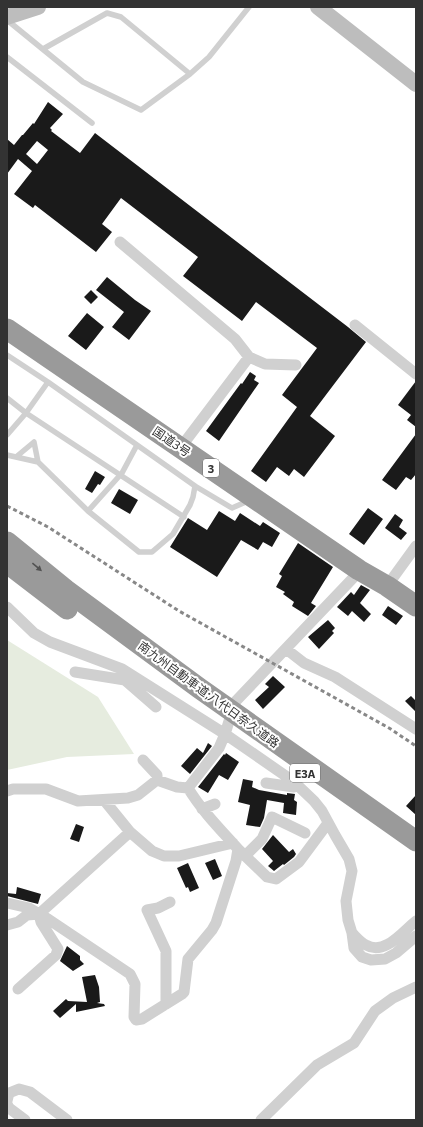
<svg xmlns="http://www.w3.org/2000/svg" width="423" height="1127" viewBox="0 0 423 1127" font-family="Commissioner,'Noto Sans JP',sans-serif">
<rect width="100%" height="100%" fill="#fff"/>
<path fill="#e6ecdf" d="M7,640L98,697L134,754L67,757L7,770Z"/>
<path fill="#1a1a1a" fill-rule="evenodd" d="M48,102L63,114L50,128L52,130L51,131L80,153L95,133L348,327L366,342L310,416L335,436L304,477L294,469L289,476L277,467L266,482L251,471L297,407L282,395L317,348L256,302L242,321L183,276L198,257L121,198L102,224L112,232L96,252L35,205L33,208L14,194L32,171L18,159L7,174V139L14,145L22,135H23L33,123L34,124ZM37,141L48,150L37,164L26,154Z
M107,277L135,300L151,311L129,340L112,327L124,312L96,290Z
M91,290L98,297L91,304L84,297Z
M87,313L104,327L86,350L68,336Z
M250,372L256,376L254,380L259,383L219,441L206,431L241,383L242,384Z
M416,381V427L407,420L411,415L398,405Z
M416,434V474L411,480L406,477L396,490L382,480Z
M95,471L105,477L100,485L98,484L92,493L85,489Z
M119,489L138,500L130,514L111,503Z
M368,508L383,519L364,545L349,534Z
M219,511L235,521L240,513L260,526L263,522L280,533L272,547L263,542L258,550L241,540L217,577L170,547L188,518L207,530Z
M395,514L403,520L399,527L407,533L401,540L385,528Z
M298,543L333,567L311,603L316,606L308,616L292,606L294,602L283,594L285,592L276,587L282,576L279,574Z
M361,585L370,590L360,603L371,614L364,622L352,611L348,616L337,607L351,592L354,595Z
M388,606L403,616L396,625L382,615Z
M328,620L335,628L332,631L334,633L319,649L308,637Z
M273,676L285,687L263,709L255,700L269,687L265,684Z
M411,696L416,701V712L405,701Z
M208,743L212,746L190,774L181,766L197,748L203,753Z
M226,753L239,762L228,780L219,775L208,793L198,787L224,754L225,755Z
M243,779L253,781L252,787L259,790L287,795V793L295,794L294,800L297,802L296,815L283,813L284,803L267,800L264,818L260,827L246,825L250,805L238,802Z
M416,795V815L406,806Z
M76,824L84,827L79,842L70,839Z
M273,835L289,852L293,849L296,854L294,857L284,865L283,864L274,871L268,866L273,861L262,849Z
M215,859L222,876L213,880L205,863Z
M188,863L199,888L190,892L188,887L186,888L177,868Z
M17,887L41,894L38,904L7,896V893L16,894Z
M67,946L80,956V960L84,964L73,971L60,961Z
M95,975L99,987L100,1002L97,1003L104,1004L105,1006L76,1012V1004L60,1018L53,1011L66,999L68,1001L87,1002L82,977Z"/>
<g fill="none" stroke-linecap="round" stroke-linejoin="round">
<path stroke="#d0d0d0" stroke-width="5.5" d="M7,20L83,82L141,110L190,74L209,57L249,7
M43,49L107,13L121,17L190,74
M7,57L92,123
M7,355L48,382L195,486L232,508L248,501
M7,398L26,413L184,517
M7,435L26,413L48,382
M7,455L38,462L88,511L139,552H152L173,534L190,505L193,497L195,486
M16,457L34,442L38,462
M88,511L122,473L137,445"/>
<path stroke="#d0d0d0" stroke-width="11" d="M120,242L235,339L249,357L265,364L296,365
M355,325L416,374
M181,447L249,357
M387,586L416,546
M7,607L34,633L50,642L122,669L225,734L293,781L314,801L322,811L335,835L349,859L352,871L346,901L348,920L352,933L354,948L362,957L371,960L385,959L396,953L416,936
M286,649L304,663L335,677L416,729
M75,672L125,680
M132,676L125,680L156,707
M143,760L157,775V780
M266,783L294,787L297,785
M188,788L219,748L225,734L235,702L354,577L359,570
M7,791L13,789H46L78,801L128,798L138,795L157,780L177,787L188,788
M104,800L130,832L152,851L164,856H179L233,843
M202,809L215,804
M238,849L267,877L276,879L299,862L328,823
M245,856L262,839L272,817L305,833
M7,903L29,908L48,919L130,974L135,984L134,1017L136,1020L142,1019L182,994L184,992L188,959L212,930L216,923L236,861L238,849C220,829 202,811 188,788
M7,925L18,922L27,915L39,914L130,832
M352,933C356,937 361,943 366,945C385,956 403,931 416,921
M18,989L56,955L58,949L41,922L39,914
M166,1004V951L147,910L158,908L170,902
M7,1101L9,1093L19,1089L30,1092L67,1120
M7,1104L9,1108L25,1120
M261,1120L317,1065L354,1043L375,1011L393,998L416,987"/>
<path stroke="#bdbdbd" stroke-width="16" d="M318,7L416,84
M7,17L38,7"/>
<path stroke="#9a9a9a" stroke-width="21" d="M7,329L359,570L387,586L416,606
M7,542L66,590L199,688L416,841
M7,563L67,609"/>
<path stroke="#888" stroke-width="3" stroke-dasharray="4 3" stroke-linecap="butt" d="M7,506L48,527L179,611L389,728L416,746"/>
</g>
<defs><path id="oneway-solid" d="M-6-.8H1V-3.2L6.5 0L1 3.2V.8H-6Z"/></defs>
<use fill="#525252" href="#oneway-solid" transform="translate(37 567) rotate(40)"/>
<g text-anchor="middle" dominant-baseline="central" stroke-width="4" stroke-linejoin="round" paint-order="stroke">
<g fill="#fff" stroke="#707070" stroke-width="1">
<rect x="203" y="459" width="16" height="18" rx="3"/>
<rect x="290" y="764" width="30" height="18" rx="3"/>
</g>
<g font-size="11" font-weight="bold" fill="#333">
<text x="211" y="468">3</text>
<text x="305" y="773">E3A</text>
</g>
<g font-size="12" fill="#333" stroke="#fff">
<text transform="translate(172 441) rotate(34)">国道3号</text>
<text transform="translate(209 694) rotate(36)">南九州自動車道;八代日奈久道路</text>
</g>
</g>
<rect width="423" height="1127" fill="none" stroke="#333333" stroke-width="16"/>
</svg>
